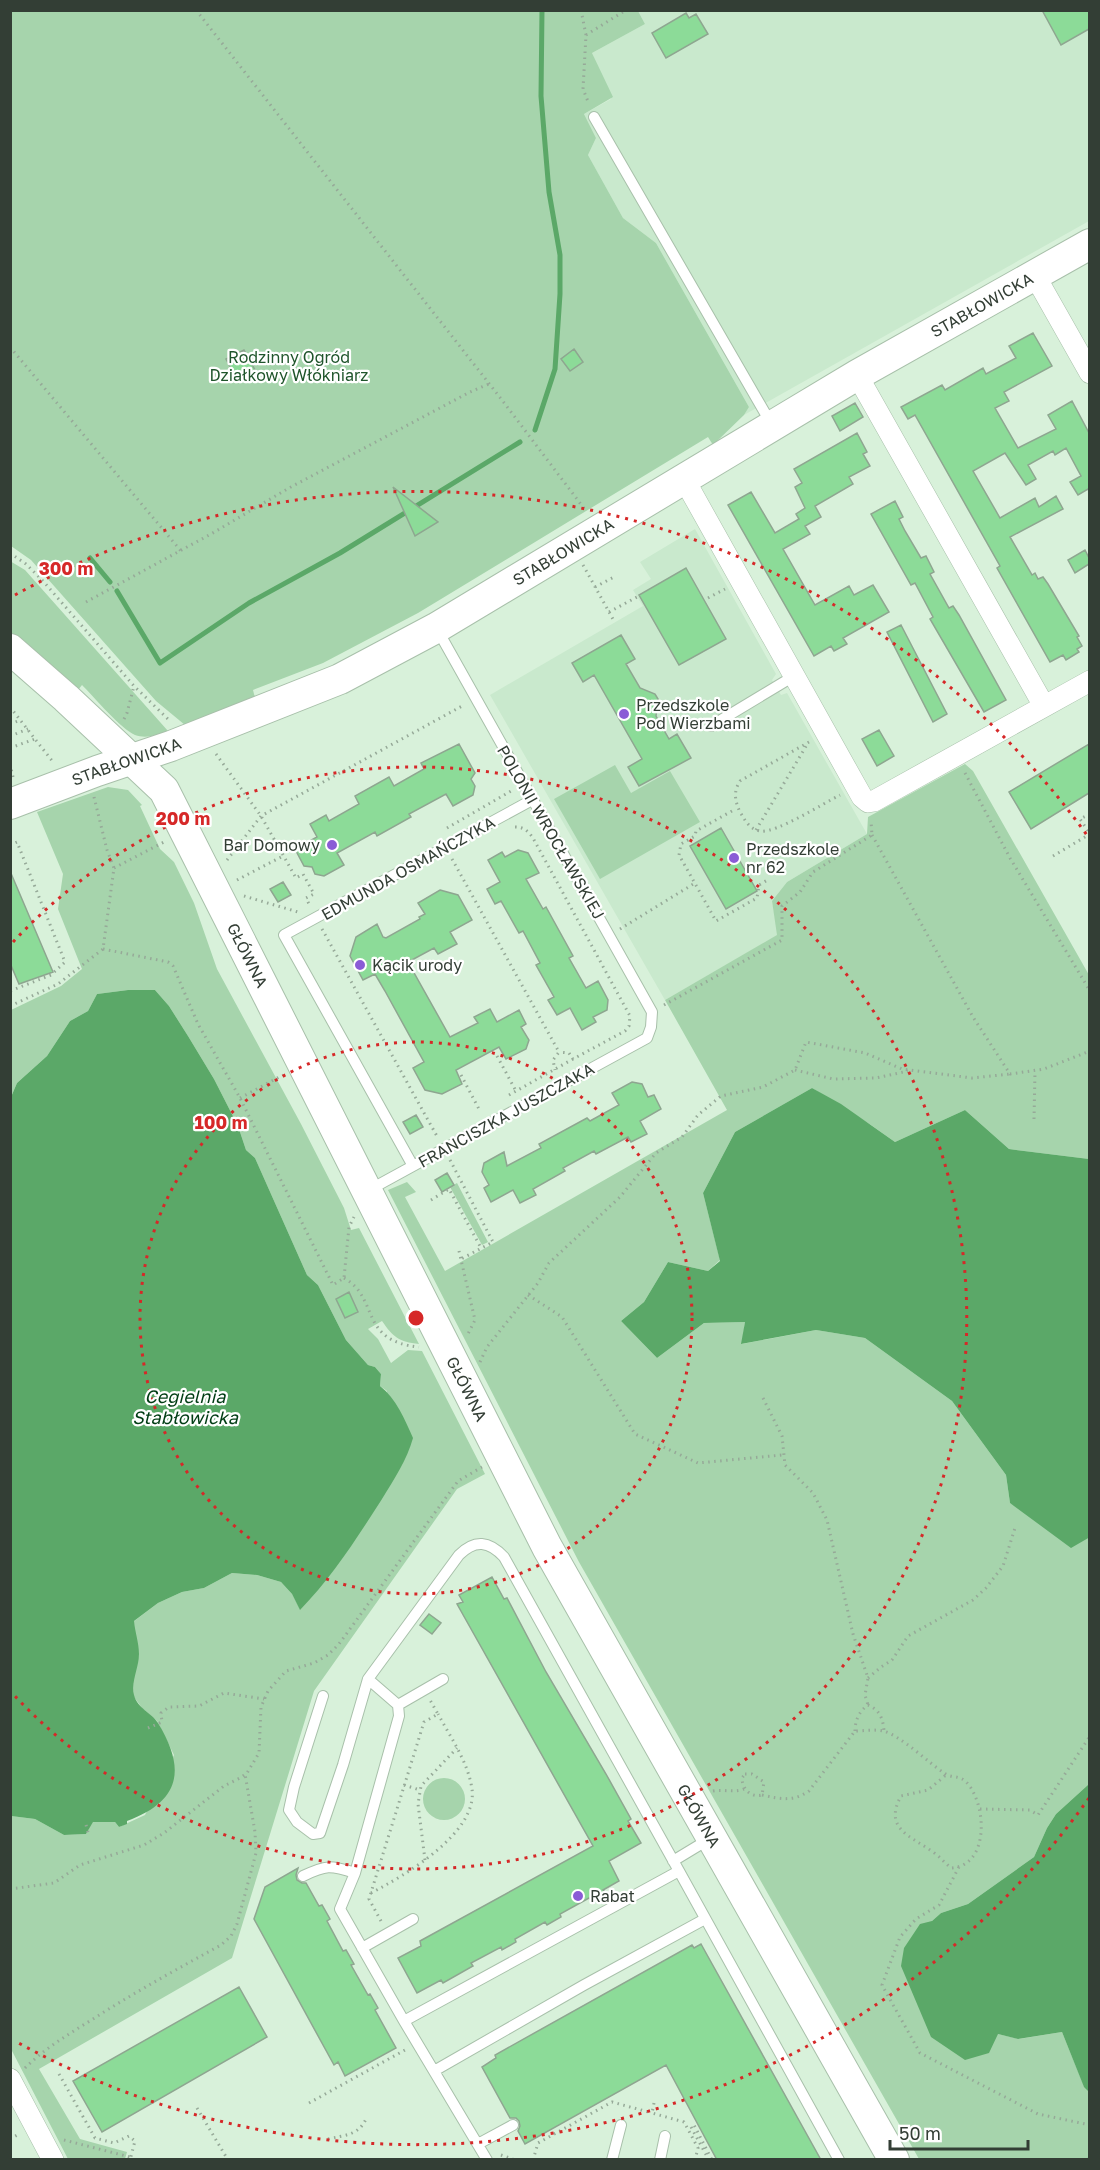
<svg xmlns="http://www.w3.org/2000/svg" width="1100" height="2170" viewBox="0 0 1100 2170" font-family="'Golos Text',sans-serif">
<rect width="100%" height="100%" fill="#d8f1da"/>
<path fill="#c9e9cd" d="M638,11H1089V221L744,415L749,407L656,243L623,218L588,155L596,138L584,114L611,99L592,53L645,24Z
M695,529L776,674L772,680L781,695L787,693L867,834L787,882L772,901L778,935L665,1000L490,695L643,606L633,590L651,579L640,562Z"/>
<path fill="#a6d4ac" d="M10,11H638L645,24L592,53L613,97L584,114L596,138L588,155L623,218L656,243L749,407L744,415L713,445L708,437L418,613L323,663L253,690L255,698L185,725L156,701L31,560L11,546Z
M10,561L25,570L168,731C158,735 146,739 135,735C121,729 94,697 82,685L78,690L11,640Z
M965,764L973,771L1089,975V1159L1009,1149L965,1110L895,1142L871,1125L812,1088L735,1132L703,1193L720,1260L708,1271L668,1262L644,1302L621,1321L657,1358L704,1323L745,1322L742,1344L816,1330L865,1338L952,1401L1006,1475L1010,1503L1089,1537V1784L1056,1814L1047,1828L1034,1857L968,1904L941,1913L932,1921L998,2034L1019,2039L1062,2032L1084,2086L1089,2092V2159H919L579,1562L388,1190L407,1182L416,1192L405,1197L445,1271L727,1110L665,1000L777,935L772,901L787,882L867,834L868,817Z
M615,765L631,793L670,771L700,822L600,879L554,799Z
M108,787L128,790L142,805L140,806L160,849L174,862L194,903L217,969L301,1124L344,1208L351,1230L359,1228L419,1344C399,1342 393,1337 382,1321L368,1329L378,1339L391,1363L408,1350L422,1351L485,1474L457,1489L314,1691L232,1958L39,2069L80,2139L127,2152L125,2159H68L11,2049V1816L35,1819L64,1835L86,1834L93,1821L115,1822L119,1827L145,1815L174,1755L157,1721L142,1708L134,1697L133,1679L139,1655L133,1622L158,1603L182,1592L204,1588L232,1573L257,1575L281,1582L292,1594L300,1609L387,1391L380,1386L381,1374L375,1367L368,1365L346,1340L318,1285L307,1275L255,1158L246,1150L238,1126L214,1079L188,1036L169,1006L155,990H128L97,994L88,1011L70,1021L47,1056L17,1083L11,1097V1010L61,986L82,969L58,909L63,874L37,812Z
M457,1183L488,1242L482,1245L450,1187Z
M423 1799a21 21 0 1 1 42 0a21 21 0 1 1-42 0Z"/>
<path fill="#5ba868" d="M128,990H155L169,1006L188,1036L214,1079L238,1126L246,1150L255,1158L307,1275L318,1285L346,1340L368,1365L375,1367L381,1374L380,1386C396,1398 405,1420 413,1438C407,1460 394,1479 382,1499C357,1538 332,1577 300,1610L292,1594L281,1582L257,1575L232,1573L204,1588L182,1592L158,1603L134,1621C135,1632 139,1643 139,1654C139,1668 131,1680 134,1695C137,1708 152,1713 158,1723C186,1769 181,1801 127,1821V1824L119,1827L115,1822H93L86,1834L64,1835L35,1819L11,1816V1097L17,1083L47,1056L70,1021L88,1011L97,994Z
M812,1088L841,1104L895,1142L965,1110L1009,1149L1089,1159L1090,1537L1071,1548L1010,1503L1006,1475L952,1401L865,1338L816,1330L741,1344L745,1322L704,1323L657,1358L621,1321L644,1302L668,1262L708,1271L720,1261L703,1193L735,1132Z
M1089,1784V2092L1084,2087L1062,2032L1018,2039L998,2034L989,2053L965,2060L931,2037L901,1966L904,1948L920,1924L932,1921L941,1913L968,1904L1034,1857L1047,1828L1056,1814Z"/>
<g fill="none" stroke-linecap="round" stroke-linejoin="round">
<path stroke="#5ba868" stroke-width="5" d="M535,430L555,369L560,294V255L549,192L541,96L542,10
M90,558L110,582
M117,591L160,663L249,603L340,553L520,442
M1089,2160L1090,2159"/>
</g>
<path fill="#8cdb98" stroke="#8ea690" stroke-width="1.5" d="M1042,10H1089V29L1061,45Z
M686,13L689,18L696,14L708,34L666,58L652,33Z
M1033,333L1052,366L1004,392L1009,401L995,408L1018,448L1056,429L1048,415L1072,401L1089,433V491L1088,489L1078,495L1070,482L1081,476L1066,448L1055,455L1053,451L1028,465L1036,479L1026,485L1005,453L973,471L1000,518L1035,498L1039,507L1056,496L1063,509L1010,537L1032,575L1035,573L1038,579L1043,577L1048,584L1079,636L1077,637L1082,646L1077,649L1079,652L1066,660L1063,655L1050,662L997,568L1000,566L915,415L908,419L901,407L942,385L945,390L983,368L986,374L1016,358L1009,346Z
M574,349L583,362L570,371L561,359Z
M244,350L255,370L237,379L226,359Z
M855,403L863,417L840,431L832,416Z
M857,433L867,452L863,454L870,466L849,477L853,484L815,506L821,517L805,526L810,534L783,549L815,605L849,586L854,595L873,585L889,612L843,638L847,644L834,651L831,646L814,656L728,505L751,492L775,533L799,519L796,514L805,508L795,487L802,483L794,469Z
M393,487L438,522L415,536Z
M895,501L903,517L899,519L905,531L921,558L926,556L934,572L930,574L949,608L953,606L959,615L1006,700L984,712L930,619L933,617L915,583L911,585L871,514Z
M1085,550L1089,558V564L1075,573L1068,560Z
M686,568L726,639L679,665L639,595Z
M901,625L947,714L933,722L887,632Z
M621,635L635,659L626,664L640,688L655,694L658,699L656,716L669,739L677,734L691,758L639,786L628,767L642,759L594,675L583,682L572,663Z
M879,730L894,756L877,766L862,739Z
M459,744L475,773L471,779L475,786L473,795L453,806L446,794L409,814L411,817L377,836L375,832L337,853L344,865L324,876L315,874L312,867L304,866L295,849L317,837L310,824L326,815L329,821L359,804L355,796L389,777L394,786L424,769L421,763Z
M1089,744V793L1031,829L1009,792Z
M721,828L757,891L726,909L690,846Z
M518,850L528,853L539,873L526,879L543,909L546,907L573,956L569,958L586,988L598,981L608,1000L607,1010L593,1017L596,1022L582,1030L570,1008L557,1015L548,1000L554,997L536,965L540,963L523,931L519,933L501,901L495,904L487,889L500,882L488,860L502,852L505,857Z
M10,871L53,972L19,984L10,963Z
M283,882L291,895L278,902L270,889Z
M440,890L458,895L472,920L450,932L457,944L438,954L434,948L408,962L450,1037L478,1023L474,1017L490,1009L497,1022L519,1010L526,1024L521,1027L529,1040L526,1049L506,1059L499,1047L456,1070L462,1084L442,1094L425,1090L413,1068L424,1062L385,991L375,974L363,980L350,956L356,937L377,924L383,937L386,938L420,919L419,917L425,914L418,903Z
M632,1082L642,1084L648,1097L654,1095L661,1109L640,1121L647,1134L631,1142L628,1137L596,1154L594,1151L563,1168L565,1171L533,1189L536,1195L520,1203L513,1190L491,1202L484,1188L489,1185L482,1172L484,1163L504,1152L507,1166L541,1148L539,1144L587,1118L590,1121L619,1105L612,1093Z
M416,1115L423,1127L410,1134L403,1122Z
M447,1173L454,1185L442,1192L435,1180Z
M349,1292L358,1312L345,1318L336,1299Z
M492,1577L504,1599L507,1598L546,1672L606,1774L631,1819L628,1821L641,1843L609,1861L619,1881L603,1890L605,1892L591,1900L589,1898L560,1914L561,1917L547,1925L545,1922L515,1939L516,1942L502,1950L501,1947L471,1963L473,1966L443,1983L441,1980L417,1993L398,1958L421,1946L420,1941L593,1846L457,1604L463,1602L459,1595Z
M429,1614L441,1623L432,1634L420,1625Z
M298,1868L296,1875L297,1880L302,1883H306L319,1906L322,1905L330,1919L327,1921L343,1951L346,1950L354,1964L351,1965L368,1995L370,1994L378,2008L375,2010L396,2048L345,2076L338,2062L334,2065L254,1919L265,1887Z
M701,1944L821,2160H717L666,2065L525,2144L518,2131L520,2126L519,2121L516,2118H510L482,2067L496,2058L495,2055L692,1945L694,1948Z
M239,1987L267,2037L102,2132L73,2081Z"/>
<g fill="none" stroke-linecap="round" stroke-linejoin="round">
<g stroke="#a8c0aa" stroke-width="12">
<path id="lane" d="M594,117L772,425
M711,726L794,676
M413,1166L284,935L532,800
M369,1190L647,1038L651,1027L652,1012L437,629
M323,1696L294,1787L289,1810L297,1822L313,1834L320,1833L343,1765L368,1679
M398,1705L443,1679
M673,1861L711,1838
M679,1871L839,2160
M303,1876C326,1865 330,1865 355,1873
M362,1948L413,1919
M404,2021L679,1871L504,1557C489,1541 475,1539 459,1555L368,1679L398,1705L399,1716L355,1873L340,1909L404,2021L487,2160
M434,2071L584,1985L705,1919
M478,2144L513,2125
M612,2160L621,2125
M660,2160L665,2136"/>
</g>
<g stroke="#a8c0aa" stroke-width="22">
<path id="street" d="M1034,274L1090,373
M857,375L1044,706
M684,479L862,797L868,802L874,801L1090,681
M10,2079L53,2160"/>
</g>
<g stroke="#a8c0aa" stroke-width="32">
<g id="secondary">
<path id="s1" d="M10,649L66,698L164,790L547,1547L894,2160"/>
<path id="s2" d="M10,804L97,771L171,746L340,679L436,628L857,375L1090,244"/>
</g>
</g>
<path stroke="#96a998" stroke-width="3" stroke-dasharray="1.5 4.5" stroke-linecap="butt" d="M196,10L502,400L586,511
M581,10L586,35L583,89L589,104
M586,35L626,10
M10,347L181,551
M10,553L26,564L43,581L134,686L170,721
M583,565L614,621
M595,587L616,576
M708,598L725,589
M86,602L211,534L289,488L470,392L489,384
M609,612L637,597
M10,707L53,762
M124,719L127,713L134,686
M10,724L21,720
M10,736L28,729
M809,742L740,781C733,792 735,801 740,812C745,820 749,829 760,831C775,834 824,803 840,795
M10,748L35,739
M216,754L261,816L296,878L303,874L314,894L306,898L309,904
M10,764L13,777
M965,773L1010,858L1090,991
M732,811L696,831L695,836L681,844L679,855L716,921L757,898L759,885L769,879
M1090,814L1080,819L1090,834
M515,827C524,827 528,831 533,838L630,1016L629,1026L625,1031L573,1059L569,1053L559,1052
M447,828L511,791
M756,830L808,743
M872,835L973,1017L1010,1074L1044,1069L1090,1051
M10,845L17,842L65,962L51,975L10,991
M1053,856L1090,834
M452,859L559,1052L553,1060L555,1070
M227,860L261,816L464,705
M114,868L164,842
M237,880L283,856
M244,896L298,912
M322,929L438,1138
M620,929L695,883
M103,949L168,962L173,966L198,1024L240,1098L333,1285L344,1278L349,1227L354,1217
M664,1005L782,940V906L800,892L813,872L872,835L871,821
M10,1006L58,984L103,949L114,868L107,850L94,797
M497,1056L516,1091
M795,1070L833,1079L876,1078L908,1071
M461,1075L480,1111
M509,1095L573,1059
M240,1098L283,1075
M1034,1119L1035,1072
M450,1160L493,1242L461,1259
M431,1200L449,1189L481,1248
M459,1251L475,1320L467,1336
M344,1278C380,1298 358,1341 419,1347
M528,1295L562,1317L635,1434L698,1463L782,1455
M480,1362L487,1347L538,1283L549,1263L620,1197L656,1153L682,1137L698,1115L721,1096L763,1087L795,1070L806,1042L865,1053L902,1069L972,1078L1010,1074
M763,1398L782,1436L785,1465L813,1493L827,1520L853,1634L868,1678L865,1695L868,1705
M868,1678L881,1667L892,1660L908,1636L973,1600L986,1588L1003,1566L1015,1528
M148,1728L162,1722L161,1713L169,1707L199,1706L224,1693L264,1699
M855,1731C855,1721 859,1711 868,1705C880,1710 883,1719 884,1731
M745,1774H752L764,1782L762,1795C751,1798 742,1789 742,1778Z
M404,1785L420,1790
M713,1791C724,1789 733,1793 744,1789
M762,1795C780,1799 793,1802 809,1791L855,1731C863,1731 874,1729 883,1731C900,1735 929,1763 944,1773C952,1779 960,1774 968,1784C987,1807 989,1866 951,1868C945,1863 940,1857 933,1852C911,1836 883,1829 901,1796L928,1790L946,1775
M980,1809L1030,1810L1038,1815L1090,1736
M86,1825L89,1836
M425,1860L418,1804L421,1786L457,1748
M959,1867L939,1905L916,1919L900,1937L882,1985L920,2053L1038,2114L1090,2125
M10,1889L54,1883L80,1865L144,1845L164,1833L224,1786L240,1778L247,1773L259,1753L261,1707L268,1691L286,1671L314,1663L328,1655L339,1644L458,1481L482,1467
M371,1893C404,1876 478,1833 472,1789C468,1762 451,1738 438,1714
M381,1921L369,1899L424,1722L438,1714L430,1700
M25,2068C46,2047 71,2033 96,2017C137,1991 179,1968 221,1945L231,1936L237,1924L256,1853L255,1832L245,1774
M59,2074L95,2138L114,2143L129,2136L135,2141L130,2160
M309,2103L405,2050
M654,2103L652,2113L684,2122L698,2148L695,2160
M197,2108L228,2160
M10,2139L19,2134
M328,2139C344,2135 358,2136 366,2119
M64,2140L130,2157
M501,2155L515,2160
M533,2160L538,2143L612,2102L652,2113
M709,2160L691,2127L694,2125L712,2160"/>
<use href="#lane" stroke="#fff" stroke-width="10"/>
<use href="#street" stroke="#fff" stroke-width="21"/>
<use href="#secondary" stroke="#fff" stroke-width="30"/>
</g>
<g fill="none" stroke="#d62828" stroke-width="3" stroke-dasharray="3 6">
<circle cx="416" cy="1318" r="276"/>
<path d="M13 942A551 551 0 1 1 13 1694"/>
<path d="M1089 1798A827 827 0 0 1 15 2041M15 595A827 827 0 0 1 1089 838"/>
</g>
<g fill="#8a5cd6" stroke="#fff" stroke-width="2">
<circle cx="624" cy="714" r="6"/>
<circle cx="332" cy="845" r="6"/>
<circle cx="734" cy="858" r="6"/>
<circle cx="360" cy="965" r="6"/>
<circle cx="578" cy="1896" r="6"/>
</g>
<g text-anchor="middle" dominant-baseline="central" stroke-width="4.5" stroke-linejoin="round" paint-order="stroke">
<g font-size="16" fill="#333e35" stroke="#fff">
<text stroke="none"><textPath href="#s2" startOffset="1096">STABŁOWICKA</textPath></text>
<text stroke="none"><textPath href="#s2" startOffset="610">STABŁOWICKA</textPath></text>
<text stroke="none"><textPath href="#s2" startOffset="124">STABŁOWICKA</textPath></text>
<text transform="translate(551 832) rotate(60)">POLONII WROCŁAWSKIEJ</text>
<text transform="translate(408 868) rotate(-29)">EDMUNDA OSMAŃCZYKA</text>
<text stroke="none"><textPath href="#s1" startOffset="394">GŁÓWNA</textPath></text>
<text transform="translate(506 1115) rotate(-29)">FRANCISZKA JUSZCZAKA</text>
<text stroke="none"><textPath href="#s1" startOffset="880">GŁÓWNA</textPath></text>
<text stroke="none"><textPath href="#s1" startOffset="1366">GŁÓWNA</textPath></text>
</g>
<g font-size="16" fill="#1f552b" stroke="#fff">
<text x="289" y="357">Rodzinny Ogród<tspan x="289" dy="18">Działkowy Włókniarz</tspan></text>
</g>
<g font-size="16" fill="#333e35" stroke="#fff" text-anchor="start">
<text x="636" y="705">Przedszkole<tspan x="636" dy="18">Pod Wierzbami</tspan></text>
<text x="320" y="845" text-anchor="end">Bar Domowy</text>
<text x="746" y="849">Przedszkole<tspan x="746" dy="18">nr 62</tspan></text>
<text x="372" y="965">Kącik urody</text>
<text x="590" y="1896">Rabat</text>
</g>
<g font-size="18" font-style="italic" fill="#003d14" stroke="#fff">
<text x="185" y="1396">Cegielnia<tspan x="185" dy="21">Stabłowicka</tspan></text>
</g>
</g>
<circle cx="416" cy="1318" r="9" fill="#d62828" stroke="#fff" stroke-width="3"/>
<g font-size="18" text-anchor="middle" font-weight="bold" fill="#d62828" stroke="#fff" stroke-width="4.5" stroke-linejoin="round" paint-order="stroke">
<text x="66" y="575">300 m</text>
<text x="183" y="825">200 m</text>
<text x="221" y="1129">100 m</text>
</g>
<rect width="1100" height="2170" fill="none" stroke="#333e35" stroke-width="24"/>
<path d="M890 2140v9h138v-9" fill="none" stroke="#333e35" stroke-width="3"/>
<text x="899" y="2140" font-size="18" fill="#333e35" stroke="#ffffff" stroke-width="4.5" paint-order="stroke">50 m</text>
</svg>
